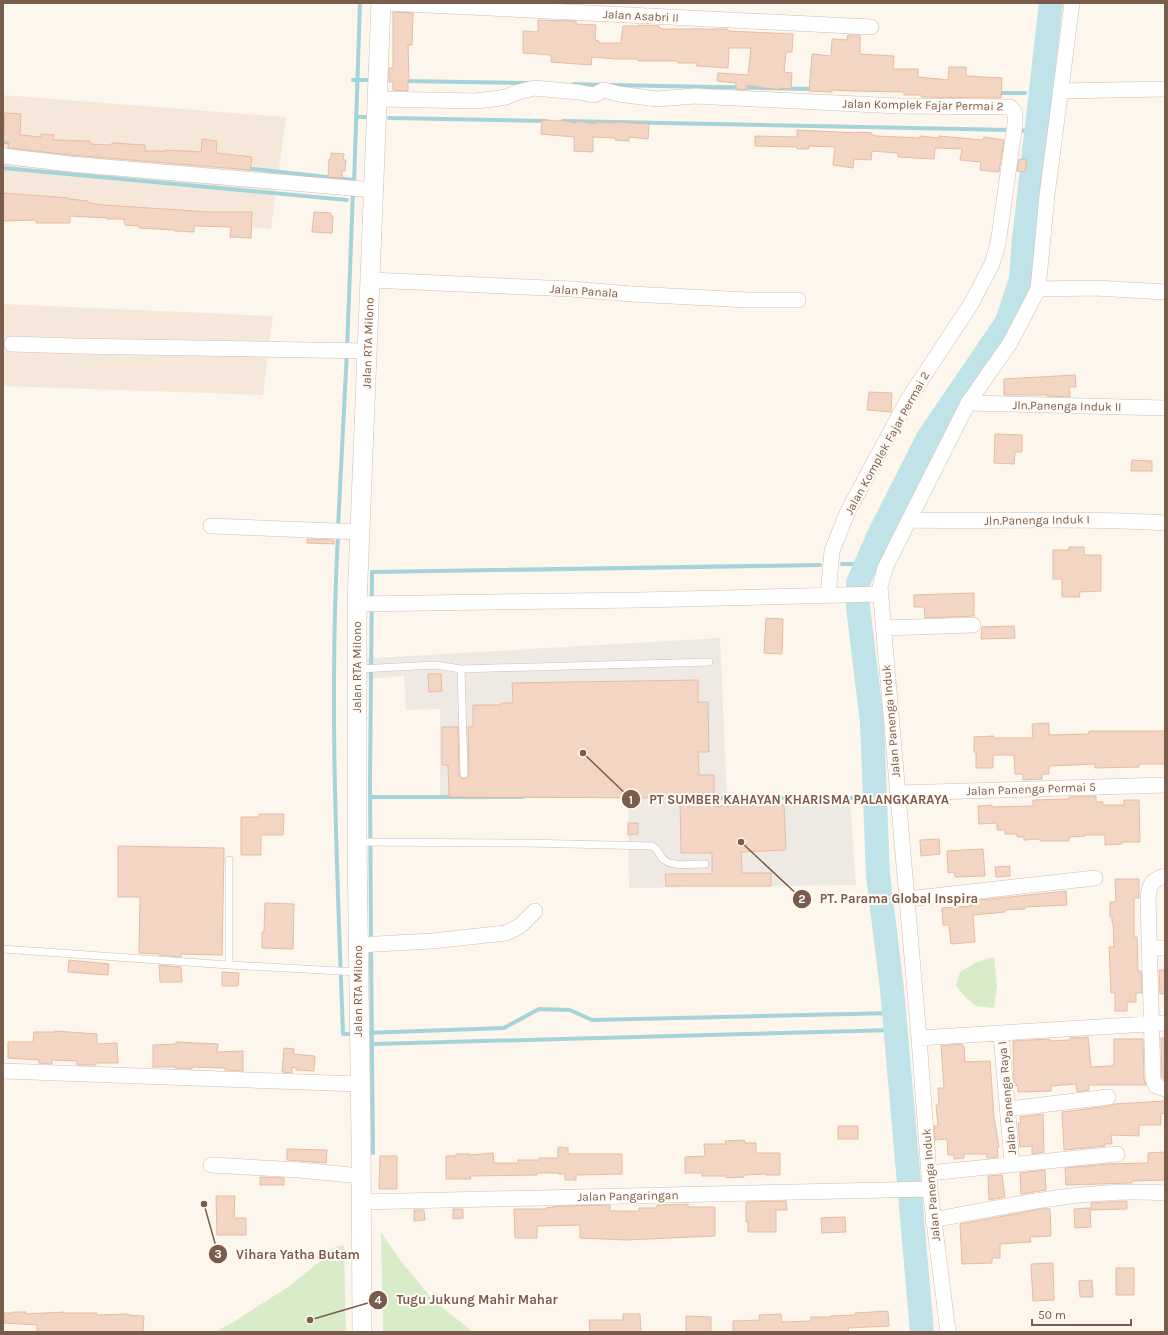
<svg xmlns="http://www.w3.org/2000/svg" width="1168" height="1335" viewBox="0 0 1168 1335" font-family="Karla,sans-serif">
<rect width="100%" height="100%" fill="#fdf6ec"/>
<path fill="#f5e8da" d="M3,95L286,117L271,229L3,205Z
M3,304L273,316L263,395L3,386Z"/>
<path fill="#efe9e4" d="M720,638L727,798H850L856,885L629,888L628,798L440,797V709L406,710L404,676L357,680V659Z"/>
<path fill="#d8ecc9" d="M994,957L997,985L994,1008L976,1006L965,997L956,985L960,972L977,962Z
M381,1232L397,1256L433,1300L473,1332H383Z
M340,1246H344L346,1332H215L235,1321L288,1287L323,1259L332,1249Z"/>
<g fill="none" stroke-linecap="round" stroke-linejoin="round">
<path stroke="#a5d3da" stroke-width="4" d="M353,80H373
M404,81L527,83
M574,84L603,85
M610,85L813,89
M998,93H1025
M356,117H365
M389,118L547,121
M563,121L1011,130
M1017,130L1029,131
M3,142L13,143
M3,168L347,200
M245,168L354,180
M354,184L360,3
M338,528L347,350L353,191
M338,535C329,701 337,868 343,1034H354
M842,564H867
M858,607L880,733L884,845L891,950L905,1070L927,1319
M370,797H523
M710,798H875
M371,941L370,782L372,572L820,565
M371,948L373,1153
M365,1033L504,1028L539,1009L570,1010L592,1020L894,1013
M373,1044L896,1030"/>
<path stroke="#bfe3e8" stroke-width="24" d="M922,1332L892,989L878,875L872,722L858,607V583L878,537L928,438L1007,322L1021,279L1024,239L1051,3"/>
</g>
<path fill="#f3d5c3" stroke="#e6bba3" d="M393,12L413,13L412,45H408L409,81H408V91L393,90V82H389V68H393Z
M538,20L576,21V24L596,25L595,40L599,41V43H621L623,26H639V25L659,26V28L664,29H728V31L793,34L792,52H786L784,72L792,73L791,89L779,88V90L747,85V90L736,89V83L717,81L718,73L748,75L751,48H729L728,68L696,66L697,63H678V61H638V59H615L592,57L591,65L551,62V55L523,53V31L538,32Z
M848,35H860V54L894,56L893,69H918V77L948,80L949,67H966V76L1002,78L1001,98L921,97V95H904V92L853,91L832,90V92L809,91L812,54L831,56L832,39L847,40Z
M5,113L21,114L20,135L41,137V134L54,135L53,140L90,141V144L111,145L112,143L145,145V151H166V150L201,152L202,139L217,141L216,153L252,157L250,170L71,155L8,148L9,142H3Z
M542,120L561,121V120L576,123V121L596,124V122L616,123V122L649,124L648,139L629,137V141L615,140V138L593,137V152L574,151V137L541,134Z
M797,130L857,133V132L872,133V135L877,136L920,138V136L939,138V136L983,140L984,137L1004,140L999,172L980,170L981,162L960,160L962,149L935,148L934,159L898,157V153L872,151L871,160L854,159L853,168L833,165L835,147L809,146V149H797V147L755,146V136L797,137Z
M331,153L344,154L343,160H346L345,171H342V178L328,177L329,159H331Z
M1019,159L1027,160L1025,172L1017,171Z
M3,193L69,198V199L88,201V203L104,205L210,212H252L251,238L230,237L231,227L194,226V232L175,231V230L139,228V226L125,225L124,219H107V218L70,216V223H36V220L3,221Z
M314,212L331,213V216H333L332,233L312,232Z
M1075,375L1076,387H1069L1070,397L1047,396V395H1004V379Z
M869,392L892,393L891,412L867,410Z
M995,434L1022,435V452H1015L1014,464L994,463Z
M1132,460L1152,461V471H1131Z
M307,539L334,540V544L307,543Z
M1069,547H1084V555H1101V591L1079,592L1080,597H1062V579H1053V550H1069Z
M974,593V616L925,618L924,607H914V595Z
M766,618L783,619L782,654L764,653Z
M1014,626L1015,638L981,639L982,627Z
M428,674H441L442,691L429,692Z
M698,680V702H708L709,752H698L699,775H714V806L784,805L786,850L741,852L742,873H771V886H666L665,874H712V853H681L680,798L449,797L448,765H442V727H458L459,775L462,779L466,778L469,774L468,727L473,726V705H501V703H513L512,683Z
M1049,723V735L1089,734V731H1165V764H1139V767L1095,768V764L1049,766V774H1042V779L1023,780V774H1015L1014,755H993V768H976V752H974V737L994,736V738H1033L1032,724Z
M1096,796V802H1103V805H1124V800H1139L1140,842H1122V844L1105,845V835H1085V836L1069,837V841H1040V839L1024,840V837H1017V834H1005V830H997V823L979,824L978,806L992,805V807L1033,806V800L1069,799V797Z
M259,814H284L283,835H261V855H241V817H259Z
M628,823H638V834L628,835Z
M939,839L940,854L921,856L920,840Z
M118,846L224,848L222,955L181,954V957L159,955V954L139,953L140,897H118Z
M983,849L985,876L955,877L954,872L948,873L947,851Z
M1010,866V876L996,877L995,867Z
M1115,879H1139V898H1134V937H1137L1138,971H1141L1142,993H1136V1002H1127V1011H1115V993H1111L1109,947H1114L1113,922H1112V917H1110V902H1116Z
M1066,891L1067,905L1025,907V909L1005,910V912L973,915L975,942L951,944L949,925H943L942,908L971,906V901Z
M265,903L294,904L293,949L262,948V932H264Z
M69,960L109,964L108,975L68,972Z
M159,965L181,967L182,982H160Z
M1159,970H1165V994H1160Z
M222,972L239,973L238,986H222Z
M55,1031L97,1034V1044L117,1043L118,1063H96V1065H77V1061L52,1060V1064L39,1063V1060L8,1058V1042H33L34,1032H55Z
M1088,1037L1091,1067L1112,1066V1065H1114V1039H1143L1144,1079L1146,1085H1089V1090L1077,1092L1076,1084L1051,1086V1091L1018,1092V1086H1016V1083H1014L1013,1041L1050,1039V1041L1070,1040V1038Z
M1161,1038H1165V1080L1162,1077Z
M176,1042L218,1044L217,1052L243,1051V1071L225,1070V1068L192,1067V1069L175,1068V1067H153V1045L176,1044Z
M962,1044V1046H964L965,1062L990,1061L994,1117L999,1147H997L998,1157L987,1158V1154H964V1158L954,1159V1155H948L947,1139L935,1140L934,1126H938L936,1105H939L938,1088H944L941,1046Z
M284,1048L294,1049L293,1054L315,1056L314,1071L296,1070V1068L292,1067V1073L282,1072Z
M1165,1101V1114L1161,1113V1125H1139V1136L1111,1135L1112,1144H1105V1146L1064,1150L1062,1112L1109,1106L1114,1104Z
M1043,1114L1044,1152L1032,1154V1146L1020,1147L1018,1123H1021L1020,1117Z
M838,1126H858V1139H838Z
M744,1140L745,1143H756V1153H780V1175H766V1174L744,1175V1177L726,1178V1176H702V1173H685V1157L705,1156L704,1144H726L725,1141Z
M558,1147L568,1148V1154H622V1174L576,1175V1180H565V1174H559V1173H537V1175L470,1176L471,1179H446V1156H456V1154H470V1155L493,1153L494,1163H518V1160H539V1158H558Z
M287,1149L327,1150L326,1163L287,1160Z
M1165,1152V1180L1132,1181V1183L1066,1185L1065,1168L1108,1164L1148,1163V1153Z
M380,1156H397V1189H379Z
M1045,1170L1046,1190L1021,1194L1020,1173Z
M1002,1175L1005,1197L989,1200L988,1176Z
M260,1177L284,1178V1185H260Z
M216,1196H235L234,1218H246V1235H217Z
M786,1201L787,1210H776V1232H748V1222H746V1202Z
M1127,1201V1209L1091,1210V1203Z
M688,1204V1207H715V1236L626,1240L580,1238V1225L537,1226V1238H515L514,1209H546V1208L560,1206L610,1205V1211H639V1208H657V1205Z
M1047,1208V1209H1050L1051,1236L1030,1237L1031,1242L1000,1244V1258H992V1263L962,1264L960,1224Z
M1090,1208L1091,1227L1075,1228L1074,1209Z
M453,1209H463V1218L453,1219Z
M414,1210H424L425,1220L414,1221Z
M845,1217L846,1232L822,1233L821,1218Z
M1053,1263L1054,1300L1033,1301L1031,1264Z
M1116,1268H1134V1295H1116Z
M1092,1280L1093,1297H1080L1079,1281Z
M888,1311L889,1326L848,1328L849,1332H733V1321L760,1320L759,1315L781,1314L782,1322L811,1321V1317H831V1316L855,1315V1313Z
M13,1312H26V1314L64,1312V1313H97V1315L128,1314V1315L144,1316L143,1332H37V1325L4,1323V1313H13Z
M623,1314H640L641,1332H590L589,1320H623Z
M686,1316L711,1317V1332H686Z"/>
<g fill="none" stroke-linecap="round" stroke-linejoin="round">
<g stroke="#d1beb0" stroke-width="8">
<path id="service" d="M359,669L435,665L461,669L464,774
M461,669L709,662
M357,842L526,843L652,846C659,850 658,853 662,858C671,868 693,864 705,864
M3,949L229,965L358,972
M229,965V860"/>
</g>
<g stroke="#d1beb0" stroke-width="16">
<path id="minor" d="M387,3L871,27
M1060,91L1165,89
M378,99L475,101L493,99L506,97L518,92L534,88L578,92L594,95L604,90L619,94L657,99L695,96L898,106L1010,107C1016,112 1015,116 1015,124L998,244L992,264L971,304L907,401L848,511L832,551L828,595
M3,156L70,164L374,190
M370,280L571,289L632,294L748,300H798
M1038,289L1095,288L1165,292
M12,344L74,346L368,351
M968,403L1165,408
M909,520C994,522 1080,517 1165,523
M211,526L360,532
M357,604L640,600L880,594
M883,628L973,625
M897,793L1165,785
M1165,876C1151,880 1149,885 1148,899L1153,1079L1156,1086L1165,1089
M907,899L1095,878
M358,945L432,941L506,933L520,926L535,911
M1149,948H1165
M1001,1033L1012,1163
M919,1038L1165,1023
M3,1071L359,1084
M1008,1109L1108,1097
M211,1165L299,1170L361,1176
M929,1173L1117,1154
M361,1202L930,1189
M933,1220C1009,1206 1087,1187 1165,1193
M948,1332L930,1189L919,1038L880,587L885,568L968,403L1010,343L1038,289L1047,195L1072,3"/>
</g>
<g stroke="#d1beb0" stroke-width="20">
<path id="tertiary" d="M362,1332L361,1139L357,842V604L381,3"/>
</g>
<use href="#service" stroke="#fff" stroke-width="7"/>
<use href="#minor" stroke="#fff" stroke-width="15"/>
<use href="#tertiary" stroke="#fff" stroke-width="19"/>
</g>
<g text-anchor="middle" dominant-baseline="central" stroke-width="4" stroke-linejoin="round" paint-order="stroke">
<g font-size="12" fill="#7a5c4d" stroke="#fffaf3">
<text transform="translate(641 16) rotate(3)">Jalan Asabri II</text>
<text transform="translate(923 105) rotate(1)">Jalan Komplek Fajar Permai 2</text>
<text transform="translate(584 291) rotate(4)">Jalan Panala</text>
<text transform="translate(368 343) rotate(-88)">Jalan RTA Milono</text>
<text transform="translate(1067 406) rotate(1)">Jln.Panenga Induk II</text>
<text transform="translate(887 443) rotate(-61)">Jalan Komplek Fajar Permai 2</text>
<text transform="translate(1037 520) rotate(-1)">Jln.Panenga Induk I</text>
<text transform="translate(357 667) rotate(-90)">Jalan RTA Milono</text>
<text transform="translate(891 721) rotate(-95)">Jalan Panenga Induk</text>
<text transform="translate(1031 789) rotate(-2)">Jalan Panenga Permai 5</text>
<text transform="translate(358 991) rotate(-90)">Jalan RTA Milono</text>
<text transform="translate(1007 1098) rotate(-95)">Jalan Panenga Raya I</text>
<text transform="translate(931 1185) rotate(-95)">Jalan Panenga Induk</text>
<text transform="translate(628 1196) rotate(-1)">Jalan Pangaringan</text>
</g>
</g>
<path fill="none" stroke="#7a5c4d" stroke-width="1.5" d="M583 753L631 799M741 842L802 899M204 1204L218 1254M310 1320L378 1300"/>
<g fill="#7a5c4d" stroke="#fffaf3" stroke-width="1.5">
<circle cx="583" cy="753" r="4"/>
<circle cx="741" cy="842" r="4"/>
<circle cx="204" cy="1204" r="4"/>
<circle cx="310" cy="1320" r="4"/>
<circle cx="631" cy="799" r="10"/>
<circle cx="802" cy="899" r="10"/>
<circle cx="218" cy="1254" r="10"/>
<circle cx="378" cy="1300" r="10"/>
</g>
<g font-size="12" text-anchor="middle" font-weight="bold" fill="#fff">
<text x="631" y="804">1</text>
<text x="802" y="903">2</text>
<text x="218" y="1258">3</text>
<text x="378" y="1304">4</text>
</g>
<g font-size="13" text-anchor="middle" font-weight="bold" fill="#7a5c4d" stroke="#fffaf3" stroke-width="4" stroke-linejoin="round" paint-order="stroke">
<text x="799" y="804">PT SUMBER KAHAYAN KHARISMA PALANGKARAYA</text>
<text x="899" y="903">PT. Parama Global Inspira</text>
<text x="298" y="1259">Vihara Yatha Butam</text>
<text x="477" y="1304">Tugu Jukung Mahir Mahar</text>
</g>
<rect width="1168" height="1335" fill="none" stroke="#7a5c4d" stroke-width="8"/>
<path d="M1032 1319v6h99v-6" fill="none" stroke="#7a5c4d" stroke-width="2"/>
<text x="1038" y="1319" font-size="12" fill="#7a5c4d" stroke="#fffaf3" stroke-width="3" paint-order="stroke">50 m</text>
</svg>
